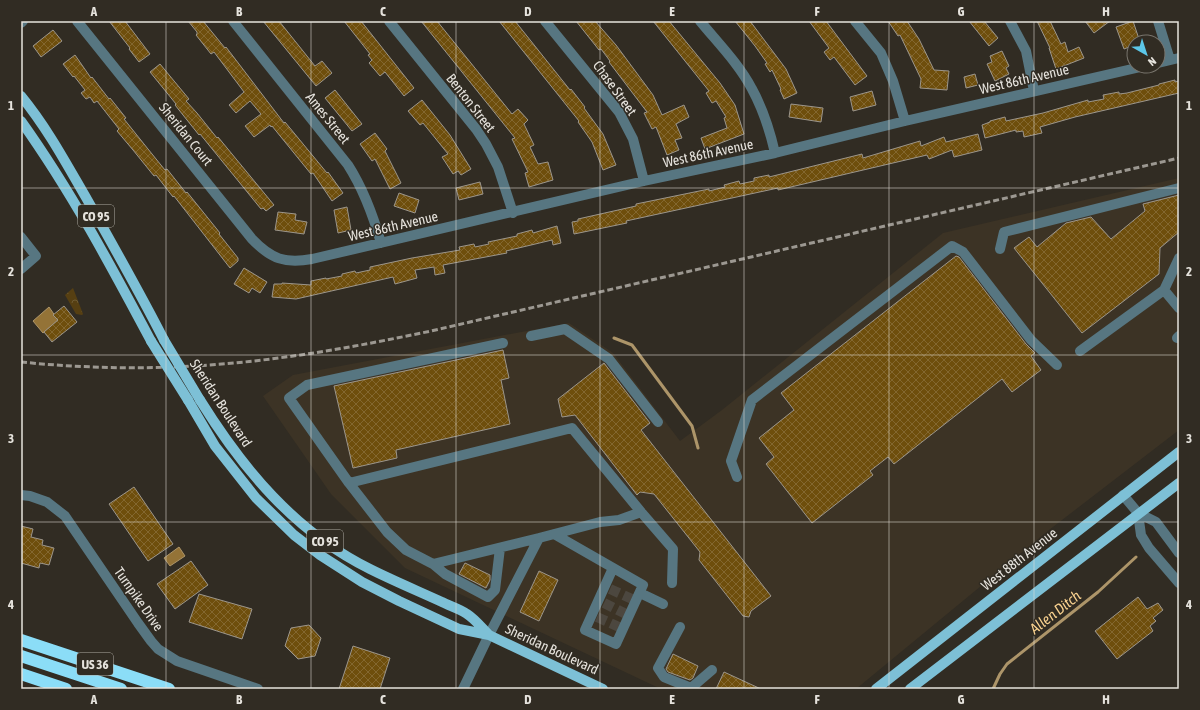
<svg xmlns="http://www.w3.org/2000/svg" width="1200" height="710" viewBox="0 0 1200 710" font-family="'Asap Condensed',sans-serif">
<defs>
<pattern id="forest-crowns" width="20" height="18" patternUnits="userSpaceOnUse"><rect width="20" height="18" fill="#563f12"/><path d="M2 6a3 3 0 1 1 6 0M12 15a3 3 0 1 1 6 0" fill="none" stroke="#6e5b34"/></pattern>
<pattern id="building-cross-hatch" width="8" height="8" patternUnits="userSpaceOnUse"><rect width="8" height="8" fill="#6e4e0c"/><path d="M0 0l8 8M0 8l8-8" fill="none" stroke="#83672f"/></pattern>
</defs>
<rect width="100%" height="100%" fill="#312c23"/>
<path fill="#3c3325" d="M1179,178V430L1049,530L856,689H661L405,568L331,494L263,396L293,375L569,323L613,353L680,441L722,410L943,233Z"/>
<path fill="url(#forest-crowns)" d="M73,288L83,314L82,315L76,314L65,295Z"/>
<path fill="#947337" stroke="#ad9569" d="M49,307L58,320L43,333L33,321Z
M179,547L185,556L170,566L164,558Z"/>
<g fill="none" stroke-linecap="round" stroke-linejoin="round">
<path stroke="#ad9569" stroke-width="3" d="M614,338L632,345L692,426L698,448
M993,689L1000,674L1007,664L1098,592L1136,557"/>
</g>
<path fill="url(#building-cross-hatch)" stroke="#9c968c" d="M109,21H125L150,54L139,62L129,49L130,48Z
M188,21H203L225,48L226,47L284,123L285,122L327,173L328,172L343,193L332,201L313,173L311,174L272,126L271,127L270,125L254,137L245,126L261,114L250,101L236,113L229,105L244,92L214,52L211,54L196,35L197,34V32Z
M263,21H279L315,66L322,61L332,73L316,86Z
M344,21H361L414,88L404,96L385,72L380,76L369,63L372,60L368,55L370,54Z
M421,21H437L512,114L518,109L528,120L524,124L534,145L530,147L538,164L548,162L553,180L529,187L525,173L528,172L512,139L515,138Z
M499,21H515L570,90L571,89L585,107L584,108L603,134L616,165L603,170L592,142L578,122L579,121Z
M576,21H595L616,45L653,95L662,115L684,105L689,117L676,124L682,138L675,140L679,150L667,155L656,127L652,129L644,113L647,112L609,62L610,61L601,49L599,50Z
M653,21H669L720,83L735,105L744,134L705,149L701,138L727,128L724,118L726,117L716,101L712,103L706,93L709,91Z
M735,21H750L786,69L797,93L784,99L780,90L781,89L772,70L770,72L765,64L767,63L755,46Z
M809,21H826L867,76L855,85L834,57L830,60L824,52L829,48Z
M888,21H907L919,39L934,70L949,71L947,90L920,88L921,79L900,35L898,36Z
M969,21H984L998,38L989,46Z
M1037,21H1050L1061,44L1065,42L1068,52L1079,47L1084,58L1056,69L1049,48H1050Z
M1085,21H1110L1094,33Z
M1133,21L1140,42H1134V45L1124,49L1116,27Z
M53,30L62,41L41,57L33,46Z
M1002,51L1009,66L1006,68L1009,74L995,81L987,64L992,62L990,56Z
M75,55L91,78L92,77L109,99L110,98L126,118L124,119L148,149L165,170L167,169L186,193L187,192L220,233L219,234L238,258V261L230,268L174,196L173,197L156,175L154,176L133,150L117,131L119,129L97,101L94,103L90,97L86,99L81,93L85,90L74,76L73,77L63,64Z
M160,64L189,99L186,101L197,113L217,138L218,137L274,205L266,211L263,208L261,209L200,134L199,135L175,105L176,104L150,72Z
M975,74L978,85L966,88L964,77Z
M1175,80V82L1179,81V93L1075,117L1040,127L1042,133L1024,137L1023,131L1016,132V130L985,138L982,125L990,122V121L1005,117L1006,121L1043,113L1088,100V102L1104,99L1103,95L1119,92V94L1127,93L1159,85V84Z
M335,90L362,124L352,131L325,98Z
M872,91L876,105L853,111L850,97Z
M422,100L450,135L471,169L461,175L458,171L453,174L442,157L448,154L423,123L420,125L408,111Z
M791,104L823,108L821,122L789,117Z
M375,133L387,149L385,151L401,183L390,189L375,159L372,161L360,144Z
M978,134L982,150L954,157L952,150L929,159L927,155L778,190V188L626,221L627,223L574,234L572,222L578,221V219L636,206V204L709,189V191L725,187L724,185L739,181L740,184L754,181V178L769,175V177L862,154L863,158L920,141L921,146L944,137L946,142Z
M480,182L483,194L459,200L456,188Z
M399,193L419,200L415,213L394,206Z
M1179,195V232L1160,248L1159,274L1082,333L1014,248L1029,237L1037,247L1066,223L1091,217L1111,239L1145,211L1143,204Z
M347,207L351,230L338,233L334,210Z
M278,212L296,214L295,220L307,222L304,234L275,230Z
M557,226L561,243L553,245L552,240L506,251L507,253L443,265L445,273L435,275L434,267L415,270L417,278L395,284L393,277L296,299L272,297L274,284H282V283L311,285V281L326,278V279L342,276V274L355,271L356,273L370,270V267L412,258L460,250L459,247L474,244L475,247L489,244L488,242L517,236V234L532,230L533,233Z
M956,256L959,257L1026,344L1035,353L1031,356L1041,370L1012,392L1002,379L894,464L888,457L870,471L873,475L812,523L766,464L774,457L759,438L794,410L781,393Z
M244,268L267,282L260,293L252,288L249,293L234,284Z
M64,306L77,322L52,342L44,332L58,320L53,315Z
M503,350L509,378L501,380L510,424L396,450L397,458L353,468L334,386Z
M604,363L650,423L641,430L771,596L751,611L749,617L743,616L699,560L700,552L654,494L640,492L637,495L575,415L562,417L558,399Z
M134,487L173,544L148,561L109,504Z
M21,526L33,529L31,537L43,540L42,545L54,548L49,565L40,563L39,568L21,563Z
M191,561L208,585L175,609L157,584Z
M465,563L490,575V580L486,588L459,574Z
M539,571L558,580L539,621L520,612Z
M199,594L252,609L242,639L189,622Z
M1138,597L1147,609L1158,603L1163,610L1153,618L1156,621L1150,626L1153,631L1117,659L1095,631Z
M309,625L321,638L315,656L298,659L285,646L291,628Z
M353,646L390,658L380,689H339Z
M673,654L698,666L693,678L690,680L668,672L666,669Z
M724,672L761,689H716Z"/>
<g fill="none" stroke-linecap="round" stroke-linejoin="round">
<path stroke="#4c473f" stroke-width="10" stroke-dasharray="10 5" stroke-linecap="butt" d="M610,589L632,599
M604,603L626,614
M597,617L619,627"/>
<path stroke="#577681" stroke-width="10" d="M77,21L252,239C271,259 285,264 312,259L644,181L775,153L905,121L1145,66
M233,21L348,165C364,190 373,215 381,243
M389,21L476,129L486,144L498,167L513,213
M545,21L619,112L633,139L644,181
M700,21C718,43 739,64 752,89C763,109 770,131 775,153
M855,21L881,53L893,81L905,121
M1010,21L1026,51L1034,91
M1158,21L1170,60
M21,23L23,21
M1158,63L1179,58
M21,237L36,256L21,269
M1000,249L1004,232L1179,188
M1164,290L1179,308
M531,336L565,329L609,359L658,422
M1177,338L1179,336
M1080,351L1164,290L1179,258
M737,477L731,461L752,400L952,246L963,252L1031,340L1057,365
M349,483L289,398L307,385L503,343
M21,495L30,496L47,502L65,516L138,623L151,641L158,649L177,661L258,689
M1123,495L1138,513L1156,522L1179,553
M1138,513L1141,535L1149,548L1179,583
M554,534L643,585L616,644L585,630L613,568
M539,538L433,564L406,550L387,532L349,483L572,428L641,512
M433,564L445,574L488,597L495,590L500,548
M640,593L663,604
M680,627L658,668L664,677L691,688L712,670
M463,689L489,635L539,538L600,522L619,520L641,512L673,549L672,583"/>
<path stroke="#7dc0d6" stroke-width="10" d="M21,96C48,129 67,165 88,201C114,247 140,293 164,340
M21,121C71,191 111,266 151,341
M188,400L215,446L256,498L294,535L320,555L362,582L399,601L459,629L489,635L603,689
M200,400C243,469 295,532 370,569C394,581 418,591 442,602C450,606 460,609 467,614C475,619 482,628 489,635
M876,689L1179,452
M910,689L1179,483"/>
<path stroke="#8bddf7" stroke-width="12" d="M21,640L169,689
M21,656L121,689
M21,674L66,689"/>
<path stroke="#9c9891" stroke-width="3" stroke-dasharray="6 3" stroke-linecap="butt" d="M21,362C71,367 122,369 173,367C260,364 346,349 431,331L1179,158"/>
<path stroke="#7dc0d6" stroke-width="10" d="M164,340L200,400
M151,341L188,400"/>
</g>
<path fill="none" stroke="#e6e3dd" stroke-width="1" stroke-opacity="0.55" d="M166,21V689M311,21V689M456,21V689M600,21V689M744,21V689M889,21V689M1034,21V689M21,188H1179M21,355H1179M21,522H1179"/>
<g text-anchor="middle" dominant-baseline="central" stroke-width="3" stroke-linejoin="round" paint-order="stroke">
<g fill="#312c23" stroke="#b0aca5" stroke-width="1">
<rect x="78" y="205" width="36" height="22" rx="3"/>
<rect x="307" y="530" width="36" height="22" rx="3"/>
<rect x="77" y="653" width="36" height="22" rx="3"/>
</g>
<g font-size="13" font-weight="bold" fill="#e6e3dd">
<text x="96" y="216">CO 95</text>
<text x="325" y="541">CO 95</text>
<text x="95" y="664">US 36</text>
</g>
<g font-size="14" fill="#e6e3dd" stroke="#312c23">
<text transform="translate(1024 79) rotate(-13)">West 86th Avenue</text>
<text transform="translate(615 88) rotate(54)">Chase Street</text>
<text transform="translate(471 103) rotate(52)">Benton Street</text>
<text transform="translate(328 118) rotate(51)">Ames Street</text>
<text transform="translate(186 134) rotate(51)">Sheridan Court</text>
<text transform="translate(708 153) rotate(-12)">West 86th Avenue</text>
<text transform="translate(393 226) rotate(-13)">West 86th Avenue</text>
<text transform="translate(221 403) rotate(57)">Sheridan Boulevard</text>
<text transform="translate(1019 559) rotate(-38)">West 88th Avenue</text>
<text transform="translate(139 599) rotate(55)">Turnpike Drive</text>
<text transform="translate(552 649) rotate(25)">Sheridan Boulevard</text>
</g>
<g font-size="15" font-style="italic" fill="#f8d18f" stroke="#312c23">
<text transform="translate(1055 612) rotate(-38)">Allen Ditch</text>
</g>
</g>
<rect width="1200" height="710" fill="none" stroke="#312c23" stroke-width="44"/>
<g transform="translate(1146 54) rotate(141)"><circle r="19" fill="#312c23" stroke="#79756d"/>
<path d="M0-3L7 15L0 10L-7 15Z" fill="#5cc7e8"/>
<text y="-6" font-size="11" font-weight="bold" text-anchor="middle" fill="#e6e3dd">N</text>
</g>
<rect x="22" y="22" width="1156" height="666" fill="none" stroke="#e6e3dd" stroke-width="1.5"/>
<g font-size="13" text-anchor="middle" font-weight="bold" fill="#e6e3dd">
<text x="94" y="16">A</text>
<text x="239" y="16">B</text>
<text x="383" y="16">C</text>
<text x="528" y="16">D</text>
<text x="672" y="16">E</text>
<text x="817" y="16">F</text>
<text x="961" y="16">G</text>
<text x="1106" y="16">H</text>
<text x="11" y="110">1</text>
<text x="1189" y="110">1</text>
<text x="11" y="276">2</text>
<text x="1189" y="276">2</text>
<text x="11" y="443">3</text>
<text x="1189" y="443">3</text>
<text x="11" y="609">4</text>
<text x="1189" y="609">4</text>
<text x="94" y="704">A</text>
<text x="239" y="704">B</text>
<text x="383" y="704">C</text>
<text x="528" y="704">D</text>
<text x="672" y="704">E</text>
<text x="817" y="704">F</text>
<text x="961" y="704">G</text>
<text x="1106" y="704">H</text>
</g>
</svg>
